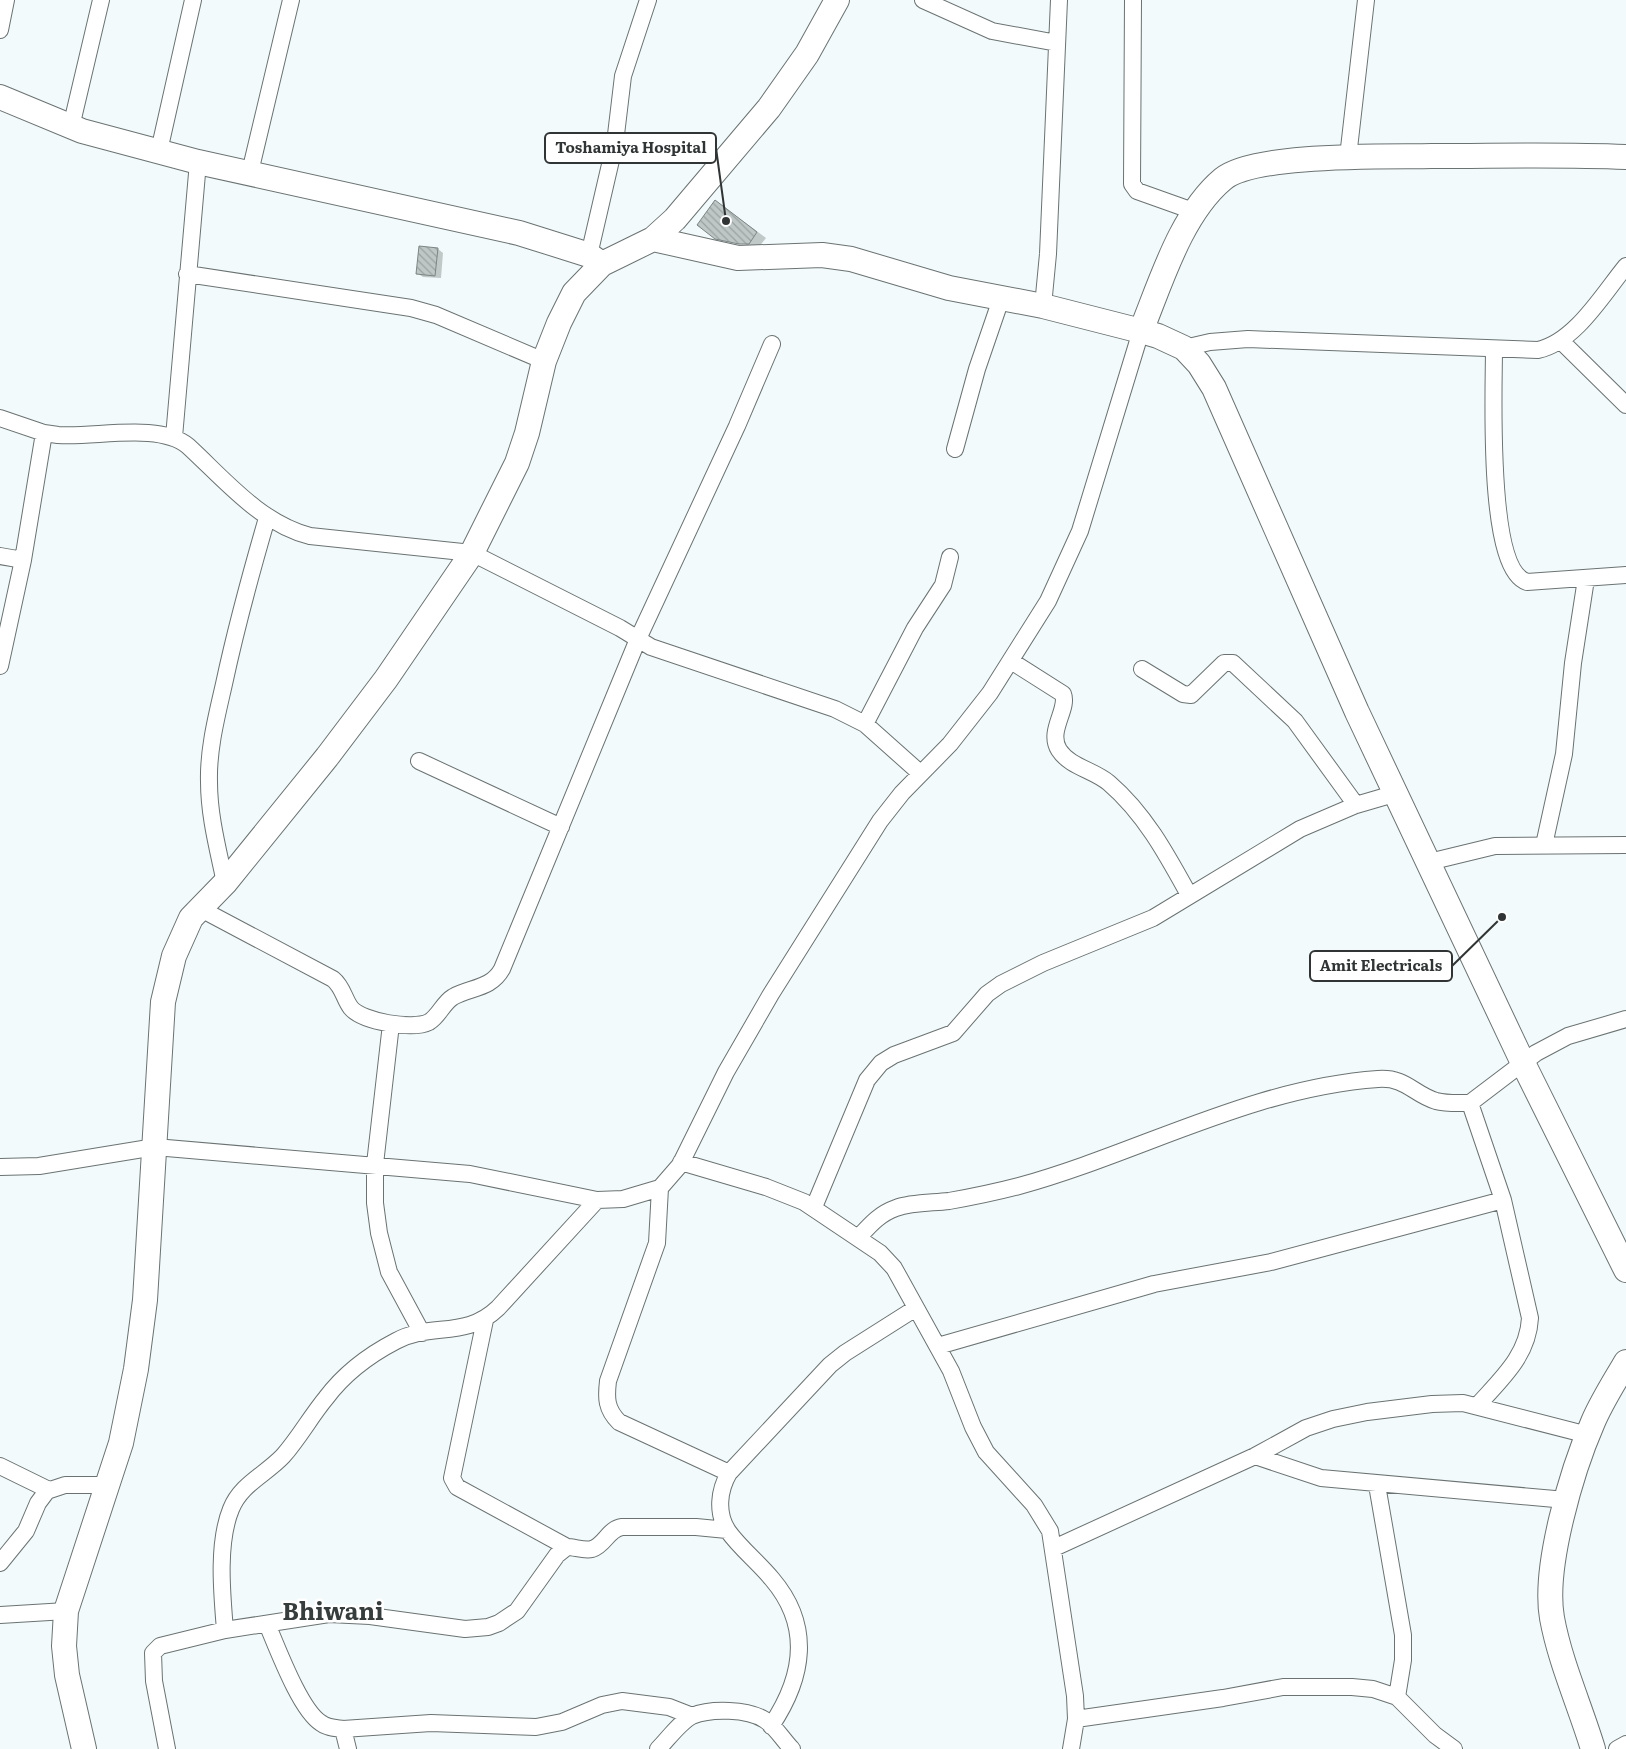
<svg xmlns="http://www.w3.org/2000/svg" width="1626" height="1749" viewBox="0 0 1626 1749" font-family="Literata,serif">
<defs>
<pattern id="building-back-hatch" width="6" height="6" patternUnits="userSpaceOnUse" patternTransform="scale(1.25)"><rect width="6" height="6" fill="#bec6c6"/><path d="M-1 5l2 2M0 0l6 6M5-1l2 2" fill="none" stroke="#9ba2a2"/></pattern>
</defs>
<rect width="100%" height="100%" fill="#f2fafb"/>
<path fill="#0003" d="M724,207L766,238L758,248L749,249L725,243L722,242L745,247L746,244L715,238Z
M438,249L443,253L441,278L423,277L417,273Z"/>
<path fill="url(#building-back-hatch)" stroke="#7d8484" d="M715,200L757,232L749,244H739L715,239L697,225Z
M419,246L438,248L435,276L416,274Z"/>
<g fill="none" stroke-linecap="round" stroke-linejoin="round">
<g stroke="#6b7272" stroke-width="18">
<path id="street" d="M923,0L992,31L1057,43
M1133,0L1132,184L1137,191L1196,212
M0,30L6,0
M71,127L101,0
M159,151L193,0
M1348,157L1366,0
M250,172L291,0
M589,255L615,143L623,76L648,0
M187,274L411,308L436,315L544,361
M1043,306L1048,254L1059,0
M1561,341L1626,405
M1184,348L1210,342L1248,339L1538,350C1575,342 1603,294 1626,266
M1494,349C1494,389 1486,569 1527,582L1626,575
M0,418L44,433L58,435C95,438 159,422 188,446C225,480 260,523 310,536L472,553L620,628L651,647L835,709L865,724L920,773
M174,437L198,162
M955,449L977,369L1001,299
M0,556L23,560
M1011,661L1063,694C1069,709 1047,731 1059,750C1070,767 1094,770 1109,783C1145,814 1167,855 1189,895
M0,666L23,560L44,433
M1142,669L1183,694L1191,695L1224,663H1233L1295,721L1356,805
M865,724L915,628L943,585L950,557
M419,761L561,827
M1544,845L1564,754L1573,663L1586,579
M1429,862L1495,846L1626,845
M225,883C218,849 209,816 209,782C208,749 217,715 224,684C236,628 251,573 267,518
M199,908L333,979C343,987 344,999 351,1008C363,1022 413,1030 429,1022C439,1016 443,1003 453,997C471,987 491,989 502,969L638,639L737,426L772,344
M391,1024L375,1164V1203L379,1233L389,1272L422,1333
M1470,1103L1503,1200L1530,1318C1528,1356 1501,1379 1477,1406
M681,1162L766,1187L804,1202L880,1253L894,1268L951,1371L973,1427L986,1452L1034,1505L1050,1531L1075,1696L1076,1719L1071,1749
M0,1167L39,1166L155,1147L470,1174L597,1200L623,1199L660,1188
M814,1207L867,1080L881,1063L894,1055L953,1033L987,994L1001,984L1043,963L1153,918L1300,829L1356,805L1397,793
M858,1238C870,1225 879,1214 896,1208C912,1202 932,1203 949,1201C972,1197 996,1192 1019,1186C1139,1153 1251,1088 1378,1079C1406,1077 1413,1094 1436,1101C1447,1104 1460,1103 1470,1103L1536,1053L1568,1036L1626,1019
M485,1320L452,1478L457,1487L567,1547
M938,1346L1154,1284L1271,1262L1503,1200
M1255,1456L1321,1478L1566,1500
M0,1466L49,1490
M729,1473L619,1422C606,1409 606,1398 608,1381L657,1243L660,1188L680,1165L726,1072L771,994L880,821L902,793L950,744L990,693L1048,601L1080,531L1141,331
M1377,1485L1403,1635V1660L1397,1697
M1054,1548L1255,1456L1306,1428L1333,1419L1367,1412L1432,1404L1463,1403L1588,1435
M0,1563L26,1531L38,1503L47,1491L65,1485H108
M0,1615L66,1611
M267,1624C277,1647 300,1710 321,1723C327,1728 336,1728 343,1729L431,1723L536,1727L562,1722L602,1705L622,1701L669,1707L692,1716
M225,1630C222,1594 217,1543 231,1509C241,1484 265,1475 283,1456C299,1438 311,1416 326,1398C344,1374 369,1355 396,1341C431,1322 466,1339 498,1308L597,1200
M1076,1719L1223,1698L1283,1687H1352L1373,1689L1397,1697L1435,1735L1454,1749
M771,1726C804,1677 812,1626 772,1579C758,1562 740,1548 728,1531C716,1513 719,1490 729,1473L830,1365L845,1353L916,1308
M343,1729L348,1749
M167,1749L154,1681L153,1653L160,1646L225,1630L329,1614L370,1616L465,1629L488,1627L499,1623L517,1611L557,1555L567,1547C575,1547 584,1551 592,1549C605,1545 608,1529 622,1527H696L727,1530
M658,1749C668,1739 680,1722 692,1716C711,1708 748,1709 765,1720C776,1727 783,1740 792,1749
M1617,1749L1626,1744"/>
</g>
<g stroke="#6b7272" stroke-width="26">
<path id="secondary" d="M0,97L82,131L198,162L519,233L589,255L602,264
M653,239L738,258L822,255L851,259L949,288L1043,306L1141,331L1158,336L1184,348L1199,364L1214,388L1357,712L1523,1063L1626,1270
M1141,331C1161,282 1181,214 1223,179C1254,153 1389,157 1432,156C1497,156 1561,154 1626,157
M84,1749L67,1675L64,1646L66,1611L121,1443L136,1369L145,1300L163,1002L174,956L191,918L225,883L327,757L386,679L472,553L517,463L527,433L544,361L559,323L574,293L602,264L653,239L675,219L769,108L807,54L837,0
M1593,1749C1580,1706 1560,1662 1552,1618C1543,1567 1572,1470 1593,1422C1602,1401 1615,1381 1626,1362"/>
</g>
<use href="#street" stroke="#fff" stroke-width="16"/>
<use href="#secondary" stroke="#fff" stroke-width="24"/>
</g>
<g text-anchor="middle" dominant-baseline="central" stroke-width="5" stroke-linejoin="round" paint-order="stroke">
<g font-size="24" font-weight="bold" fill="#373d3d" stroke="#fff">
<text x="333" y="1609">Bhiwani</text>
</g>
</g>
<path fill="none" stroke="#303434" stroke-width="2" d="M726 221L716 148M1502 917L1452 966"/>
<g fill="#303434" stroke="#fff" stroke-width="2">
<circle cx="726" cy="221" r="5"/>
<circle cx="1502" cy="917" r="5"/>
</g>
<g fill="#fff" stroke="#303434" stroke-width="2">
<rect x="545" y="133" width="171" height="30" rx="5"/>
<rect x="1310" y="951" width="142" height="30" rx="5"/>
</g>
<g font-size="15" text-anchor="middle" font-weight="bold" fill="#303434">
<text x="631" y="153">Toshamiya Hospital</text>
<text x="1381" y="971">Amit Electricals</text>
</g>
</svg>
